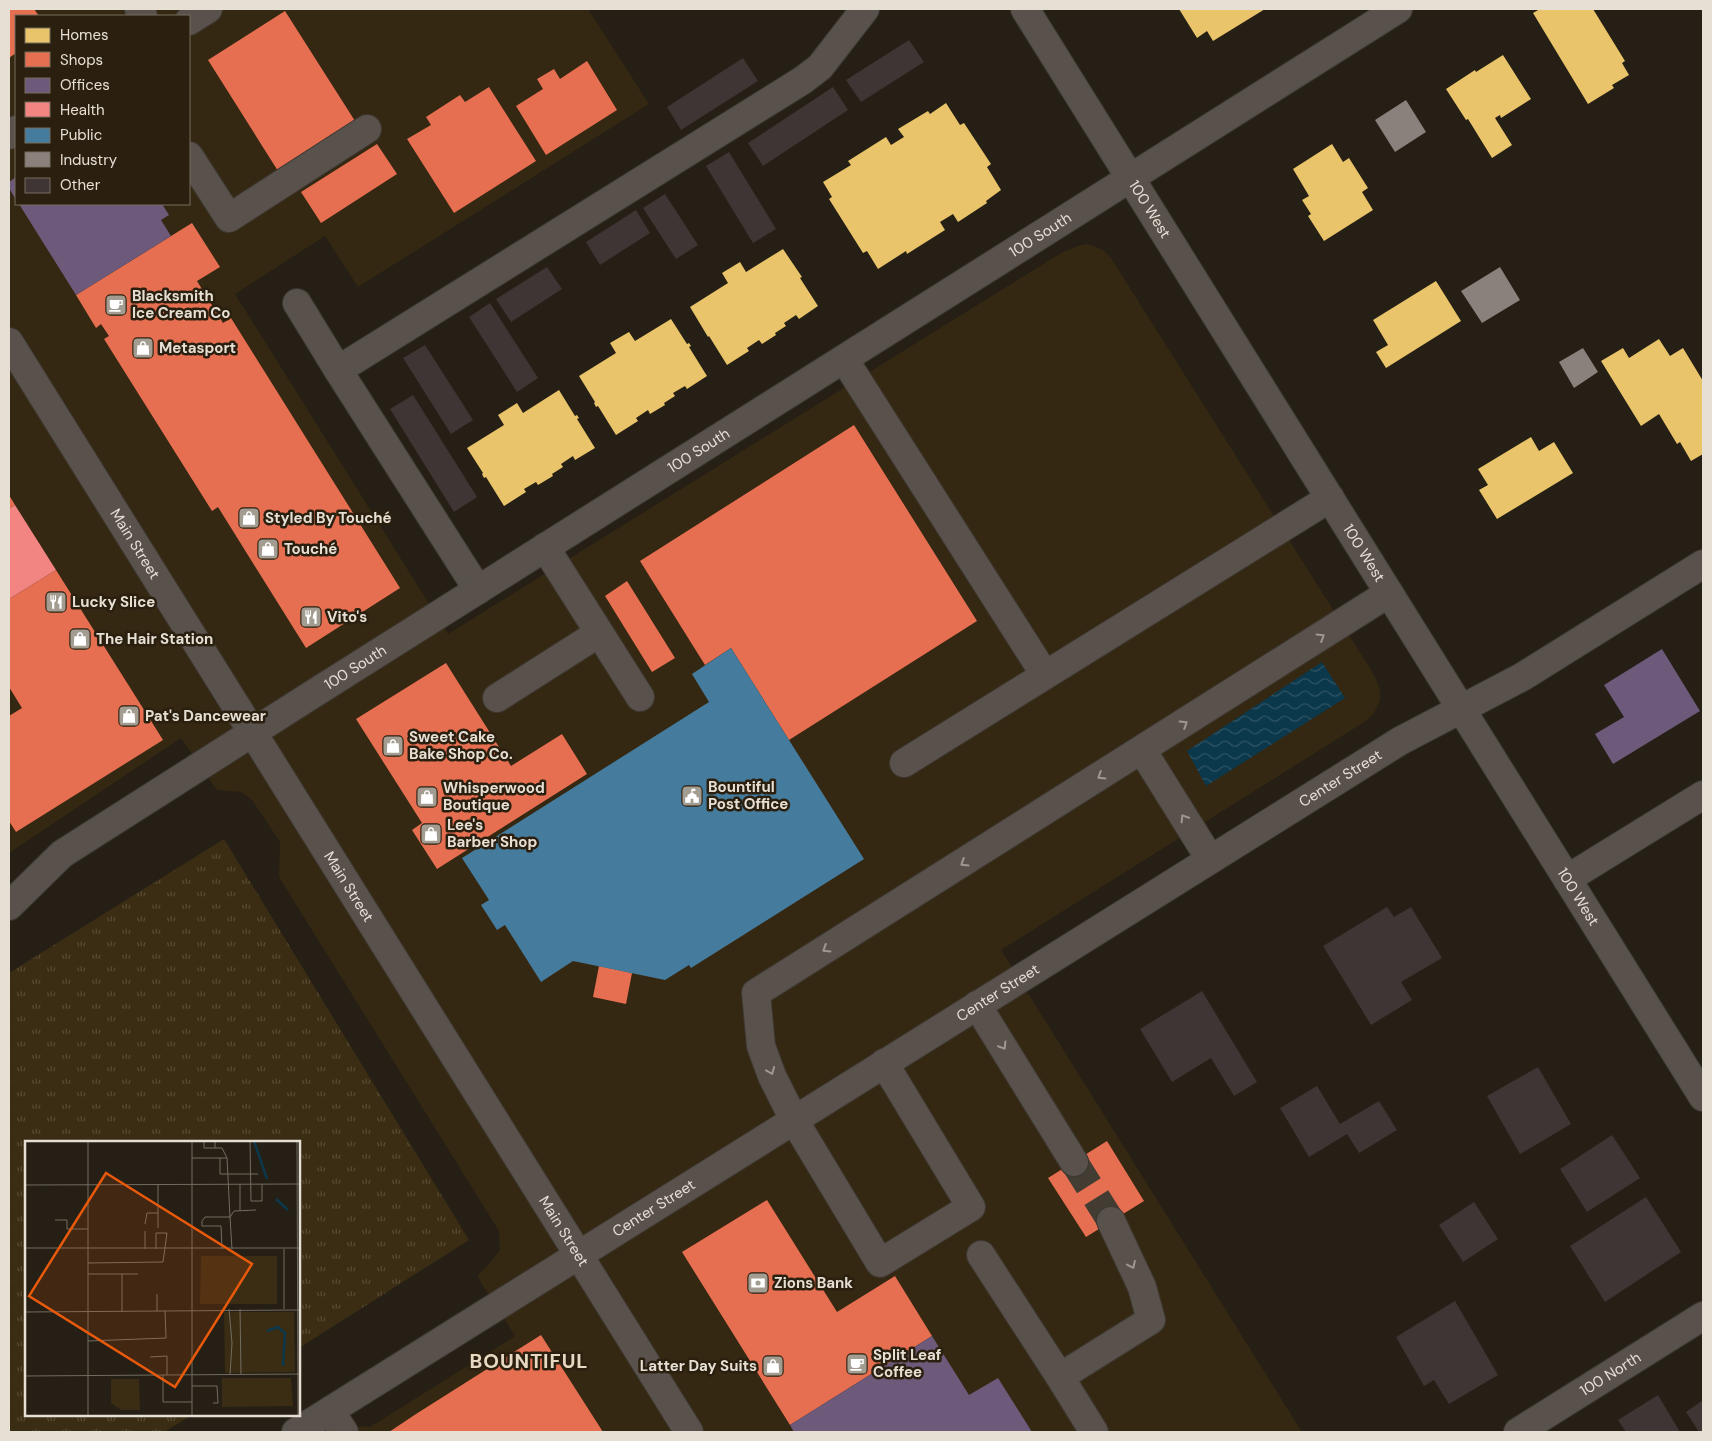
<svg xmlns="http://www.w3.org/2000/svg" width="1712" height="1441" viewBox="0 0 1712 1441" font-family="'DM Sans',sans-serif">
<defs>
<pattern id="grass-tufts" width="24" height="20" patternUnits="userSpaceOnUse" patternTransform="scale(1.25)"><rect width="24" height="20" fill="#3b2d13"/><path d="M3 7l-1-3M5 7V3M7 7l1-3M15 17l-1-3M17 17v-4M19 17l1-3" fill="none" stroke="#574b34"/></pattern>
<pattern id="water-waves" width="16" height="10" patternUnits="userSpaceOnUse" patternTransform="scale(1.25)"><rect width="16" height="10" fill="#0b384b"/><path d="M0 5q4-4 8 0t8 0" fill="none" stroke="#2f5464"/></pattern>
</defs>
<rect width="100%" height="100%" fill="#251f15"/>
<path fill="#352812" fill-rule="evenodd" d="M9,9H588L649,104L358,287L325,236L235,294L448,634L1061,253L1077,246L1088,244L1103,250L1111,258L1373,673L1380,689V700L1374,713L1366,721L1001,950L1302,1432H351L361,1426L370,1427L515,1336L477,1276L489,1264L500,1250L499,1231L279,877L280,842L252,800L241,792L217,790L181,738L9,853ZM16,16H189V204H16Z"/>
<path fill="url(#grass-tufts)" d="M224,839L469,1240L299,1348V1142H26V1415H192L164,1432H9V973Z"/>
<path fill="url(#water-waves)" d="M1322,662L1345,698L1206,786L1187,751Z"/>
<path fill="#e9c46a" d="M1179,9H1265L1213,41L1207,31L1197,38Z
M1540,9H1593L1625,61L1622,63L1629,75L1612,85L1614,88L1588,104L1533,13Z
M1503,55L1531,99L1501,118L1500,115L1495,118L1512,145L1492,158L1468,119L1466,120L1446,89L1475,70L1476,72Z
M946,103L960,125L964,123L991,164L987,167L1001,190L986,201L987,203L958,222L953,214L940,222L945,230L907,254L906,251L878,269L867,251L863,253L829,199L832,197L823,182L851,165L848,161L886,137L891,145L904,137L898,129L928,111L930,114Z
M1332,144L1343,162L1349,158L1368,188L1362,192L1373,210L1324,241L1308,216L1311,214L1302,200L1309,196L1293,169Z
M783,249L802,277L800,278L818,306L799,319L796,315L784,323L786,326L775,333L776,335L762,344L759,340L747,348L749,351L727,365L709,336L708,337L690,307L728,283L722,273L740,262L746,272Z
M1436,281L1461,321L1386,368L1376,352L1388,345L1373,320Z
M671,319L687,344L689,343L691,346L689,347L707,376L687,389L685,386L673,393L675,396L664,403L665,405L650,414L648,410L636,418L638,421L616,435L598,406L596,407L594,403L595,402L579,376L616,353L610,343L629,332L635,341Z
M1659,339L1670,356L1683,348L1703,381V454L1691,461L1680,442L1677,444L1659,414L1641,426L1601,361L1623,348L1629,358Z
M559,390L575,416L577,415L579,418L577,419L595,448L575,460L573,456L561,464L563,467L552,474L553,476L538,485L536,482L524,489L526,492L504,506L486,477L484,478L482,474L483,473L467,448L504,425L498,415L517,403L523,413Z
M1531,437L1539,451L1554,442L1573,473L1497,519L1479,490L1488,485L1478,469Z"/>
<path fill="#e76f51" d="M9,9H34L39,16H16V53L9,58Z
M285,11L355,121L278,171L208,60Z
M587,61L617,110L546,155L516,106L543,89L537,79L554,69L560,79Z
M489,87L536,161L454,213L407,139L431,125L426,117L460,95L465,102Z
M377,144L397,174L321,223L301,192Z
M192,223L220,267L197,281L223,323L231,318L400,588L306,648L218,507L212,511L104,339L109,336L101,324L96,328L76,295Z
M854,425L977,621L789,740L731,648L705,665L640,561Z
M9,495L15,505L9,509Z
M56,570L163,740L16,832L9,821V716L22,708L9,687V599Z
M627,581L675,658L652,672L605,596Z
M446,663L511,766L562,734L587,774L437,869L412,830L422,823L356,719Z
M599,966L632,973L626,1004L593,997Z
M1107,1141L1144,1201L1086,1237L1048,1178Z
M767,1200L837,1312L895,1276L932,1336L790,1425L682,1252Z
M541,1335L603,1432H389L416,1414Z"/>
<path fill="#6d597a" d="M16,177V200L9,188V182Z
M19,204H162L169,215L161,220L171,236L76,295Z
M1662,649L1700,711L1613,764L1595,734L1624,717L1604,685Z
M932,1336L969,1395L998,1378L1032,1432H794L790,1425Z"/>
<path fill="#f28482" d="M15,505L56,570L9,599V509Z"/>
<path fill="#457b9d" d="M731,648L864,859L691,968L689,965L665,980L573,961L541,982L505,925L497,930L481,905L489,900L462,858L709,702L692,674Z"/>
<path fill="#8a817c" d="M1406,100L1426,132L1395,152L1375,120Z
M1500,267L1520,300L1482,323L1461,291Z
M1583,348L1598,372L1574,388L1559,362Z"/>
<path fill="#3f3534" d="M909,40L924,62L861,102L846,80Z
M743,58L758,81L681,130L667,107Z
M833,87L848,110L763,166L748,143Z
M729,152L776,229L753,243L706,166Z
M665,194L698,245L676,259L643,208Z
M636,210L650,233L600,265L586,242Z
M547,267L562,289L511,322L496,299Z
M490,303L538,378L517,392L469,317Z
M425,345L473,420L451,434L403,358Z
M413,395L477,497L454,512L390,409Z
M1387,907L1394,917L1411,907L1442,958L1401,982L1412,1000L1371,1025L1323,946Z
M1202,991L1257,1082L1234,1096L1211,1058L1172,1082L1140,1029Z
M1538,1067L1571,1124L1520,1154L1487,1096Z
M1317,1086L1340,1124L1379,1101L1397,1130L1359,1153L1347,1134L1309,1157L1280,1108Z
M1612,1135L1640,1178L1587,1212L1560,1169Z
M1646,1197L1681,1252L1605,1302L1570,1246Z
M1474,1202L1498,1239L1463,1262L1439,1225Z
M1455,1301L1498,1375L1449,1404L1434,1380L1424,1386L1396,1337Z
M1658,1395L1680,1432H1626L1618,1420Z
M1703,1400V1432H1699L1686,1412Z"/>
<g fill="none" stroke-linecap="round" stroke-linejoin="round">
<path stroke="#423c32" stroke-width="28" stroke-dasharray="28 14" stroke-linecap="butt" d="M1074,1162L1111,1221"/>
<g stroke="#3e3931" stroke-width="30">
<g id="minor">
<path d="M139,9L143,16"/>
<path id="s1" d="M1025,9L1703,1097"/>
<path d="M189,21L208,9"/>
<path d="M9,135L16,130"/>
<path d="M189,156L229,218L367,129"/>
<path d="M297,303L338,370"/>
<path id="s2" d="M9,342L689,1432"/>
<path d="M844,359L1045,675"/>
<path d="M545,547L640,697"/>
<path d="M478,590L338,370L803,80L820,67L865,9"/>
<path d="M497,698L599,633"/>
<path d="M1142,750L1210,859"/>
<path d="M904,763L1330,498"/>
<path d="M1567,879L1703,795"/>
<path id="s3" d="M9,906L62,854L313,694L1398,9"/>
<path d="M977,1005L1074,1162"/>
<path d="M884,1063L971,1207L880,1263L794,1120L772,1076L761,1046L756,993L1389,593"/>
<path d="M981,1255L1060,1377L1151,1320L1142,1287L1111,1221"/>
<path d="M1060,1377L1094,1432"/>
<path d="M330,1411L344,1432"/>
<path id="s4" d="M296,1432L1400,741L1522,677L1703,564"/>
<path id="s5" d="M1518,1432L1703,1316"/>
</g>
</g>
<use href="#minor" stroke="#58514c" stroke-width="28"/>
</g>
<defs><path id="oneway-chevron" d="M-2-3.5L2.5 0L-2 3.5" fill="none" stroke-width="1.6" stroke-linecap="round" stroke-linejoin="round" transform="scale(1.25)"/></defs>
<g stroke="#9f9890">
<use href="#oneway-chevron" transform="translate(1321 637) rotate(-32)"/>
<use href="#oneway-chevron" transform="translate(1184 724) rotate(-32)"/>
<use href="#oneway-chevron" transform="translate(1101 776) rotate(148)"/>
<use href="#oneway-chevron" transform="translate(1184 818) rotate(-122)"/>
<use href="#oneway-chevron" transform="translate(964 863) rotate(148)"/>
<use href="#oneway-chevron" transform="translate(826 949) rotate(148)"/>
<use href="#oneway-chevron" transform="translate(1003 1046) rotate(58)"/>
<use href="#oneway-chevron" transform="translate(771 1071) rotate(68)"/>
<use href="#oneway-chevron" transform="translate(1132 1265) rotate(65)"/>
</g>
<defs>
<g id="cafe-square" transform="scale(1.125)"><rect x="-9" y="-9" width="18" height="18" rx="4" fill="#a29c91" stroke="#2b200f"/><path d="M-5.5-4.5H6V0H3Q3 3.5 0 3.5H-2.5Q-5.5 3.5-5.5 0ZM3-3.2v2h1.7v-2ZM-6 4.5H4V6H-6Z" fill="#fff"/></g>
<g id="shop-square" transform="scale(1.125)"><rect x="-9" y="-9" width="18" height="18" rx="4" fill="#a29c91" stroke="#2b200f"/><path d="M-5-2.5h2.3a2.7 3.5 0 0 1 5.4 0H5L5.5 6h-11ZM-1.5-2.5h3a1.5 2.3 0 0 0-3 0Z" fill="#fff"/></g>
<g id="restaurant-square" transform="scale(1.125)"><rect x="-9" y="-9" width="18" height="18" rx="4" fill="#a29c91" stroke="#2b200f"/><path d="M-5-6h1v4h1v-4h1v4h1v-4h1v5L-1.5 .5V6h-2V.5L-5-1ZM5-6V6H3V1.5H1.5Q1.5-4 5-6Z" fill="#fff"/></g>
<g id="civic-square" transform="scale(1.125)"><rect x="-9" y="-9" width="18" height="18" rx="4" fill="#a29c91" stroke="#2b200f"/><path d="M-.6-6.5H3V-4.5H.6V-3L4-1V1h2V6H-6V1h2V-1L-.6-3ZM-1.2 2.5V6h2.4V2.5Z" fill="#fff"/></g>
<g id="bank-square" transform="scale(1.125)"><rect x="-9" y="-9" width="18" height="18" rx="4" fill="#a29c91" stroke="#2b200f"/><path d="M-6-4H6V4H-6ZM0-2.3a2.3 2.3 0 1 0 0 4.6a2.3 2.3 0 1 0 0-4.6Z" fill="#fff"/></g>
</defs>
<g fill-rule="evenodd">
<use href="#cafe-square" x="116" y="305"/>
<use href="#shop-square" x="143" y="348"/>
<use href="#shop-square" x="249" y="518"/>
<use href="#shop-square" x="268" y="549"/>
<use href="#restaurant-square" x="56" y="602"/>
<use href="#restaurant-square" x="311" y="617"/>
<use href="#shop-square" x="80" y="639"/>
<use href="#shop-square" x="129" y="716"/>
<use href="#shop-square" x="393" y="746"/>
<use href="#civic-square" x="692" y="796"/>
<use href="#shop-square" x="427" y="797"/>
<use href="#shop-square" x="431" y="834"/>
<use href="#bank-square" x="758" y="1283"/>
<use href="#cafe-square" x="857" y="1364"/>
<use href="#shop-square" x="773" y="1366"/>
</g>
<g text-anchor="middle" dominant-baseline="central" stroke-width="5" stroke-linejoin="round" paint-order="stroke">
<g font-size="15" fill="#e6dfd4" stroke="#2b200f">
<text stroke="none"><textPath href="#s1" startOffset="236">100 West</textPath></text>
<text stroke="none"><textPath href="#s3" startOffset="1232">100 South</textPath></text>
<text stroke="none"><textPath href="#s3" startOffset="828">100 South</textPath></text>
<text stroke="none"><textPath href="#s2" startOffset="238">Main Street</textPath></text>
<text stroke="none"><textPath href="#s1" startOffset="641">100 West</textPath></text>
<text stroke="none"><textPath href="#s3" startOffset="422">100 South</textPath></text>
<text stroke="none"><textPath href="#s4" startOffset="1232">Center Street</textPath></text>
<text stroke="none"><textPath href="#s2" startOffset="642">Main Street</textPath></text>
<text stroke="none"><textPath href="#s1" startOffset="1046">100 West</textPath></text>
<text stroke="none"><textPath href="#s4" startOffset="828">Center Street</textPath></text>
<text stroke="none"><textPath href="#s4" startOffset="422">Center Street</textPath></text>
<text stroke="none"><textPath href="#s2" startOffset="1048">Main Street</textPath></text>
<text stroke="none"><textPath href="#s5" startOffset="109">100 North</textPath></text>
</g>
<g font-size="15" font-weight="bold" fill="#e6dfd4" stroke="#2b200f" text-anchor="start">
<text x="132" y="296">Blacksmith<tspan x="132" dy="17">Ice Cream Co</tspan></text>
<text x="159" y="348">Metasport</text>
<text x="265" y="518">Styled By Touché</text>
<text x="284" y="549">Touché</text>
<text x="72" y="602">Lucky Slice</text>
<text x="327" y="617">Vito's</text>
<text x="96" y="639">The Hair Station</text>
<text x="145" y="716">Pat's Dancewear</text>
<text x="409" y="737">Sweet Cake<tspan x="409" dy="17">Bake Shop Co.</tspan></text>
<text x="708" y="787">Bountiful<tspan x="708" dy="17">Post Office</tspan></text>
<text x="443" y="788">Whisperwood<tspan x="443" dy="17">Boutique</tspan></text>
<text x="447" y="825">Lee's<tspan x="447" dy="17">Barber Shop</tspan></text>
<text x="774" y="1283">Zions Bank</text>
<text x="873" y="1355">Split Leaf<tspan x="873" dy="17">Coffee</tspan></text>
<text x="757" y="1366" text-anchor="end">Latter Day Suits</text>
</g>
<g font-size="20" font-weight="bold" letter-spacing="1" fill="#e7d8c2" stroke="#2b200f">
<text x="529" y="1361">BOUNTIFUL</text>
</g>
</g>
<g transform="translate(25 1141)">
<rect width="275" height="275" fill="#251f15"/>
<path d="M176,115H252V163H175Z" fill="#3b2d13"/>
<path d="M199,171H269L270,231L200,232ZM197,237H266L268,265L197,266ZM86,238H114L115,269H96L86,262Z" fill="#3b2d13"/>
<path d="M223,240H251V259L223,258Z" fill="#3b2d13"/>
<path fill="none" stroke="#0b384b" stroke-width="2.5" d="M229,0L242,38M251,58L263,69M242,190L253,186L260,192L258,225"/>
<path fill="none" stroke="#726c61" stroke-width="1" d="M179,0V7H190V0M225,0L226,60H237V43M272,0L273,275M190,7H197L202,17M167,17H202L205,76H180L177,80V85H196L197,108M195,17V33H233M133,43V72M215,43V70M0,44L275,43M30,79H42V88H63M120,83L122,72H133V87M0,107H275M120,108V90M207,108L205,76L209,70L231,69M259,108V168M63,122L138,121L142,92H131V108M63,133H113M97,133V171M132,153V170M204,168L207,202L205,234M215,168L216,234M0,171L275,169M63,200L141,197L140,170M125,216L142,215V234M138,234V261H167M0,235L275,233M167,245H192L193,262H188M63,275V0M167,275V0"/>
<path fill="#e8590c" fill-opacity="0.15" stroke="#e8590c" stroke-width="2.5" d="M81,32L227,123L150,246L4,155Z"/>
<rect width="275" height="275" fill="none" stroke="#e6dfd4" stroke-width="2.5"/>
</g>
<rect width="1712" height="1441" fill="none" stroke="#e6dfd4" stroke-width="20"/>
<rect x="15" y="15" width="175" height="190" fill="#2b200f" stroke="#766c5e"/>
<rect x="25" y="28" width="25" height="15" fill="#e9c46a" stroke="#766c5e"/>
<text x="60" y="40" font-size="15" fill="#e6dfd4">Homes</text>
<rect x="25" y="52" width="25" height="15" fill="#e76f51" stroke="#766c5e"/>
<text x="60" y="65" font-size="15" fill="#e6dfd4">Shops</text>
<rect x="25" y="78" width="25" height="15" fill="#6d597a" stroke="#766c5e"/>
<text x="60" y="90" font-size="15" fill="#e6dfd4">Offices</text>
<rect x="25" y="102" width="25" height="15" fill="#f28482" stroke="#766c5e"/>
<text x="60" y="115" font-size="15" fill="#e6dfd4">Health</text>
<rect x="25" y="128" width="25" height="15" fill="#457b9d" stroke="#766c5e"/>
<text x="60" y="140" font-size="15" fill="#e6dfd4">Public</text>
<rect x="25" y="152" width="25" height="15" fill="#8a817c" stroke="#766c5e"/>
<text x="60" y="165" font-size="15" fill="#e6dfd4">Industry</text>
<rect x="25" y="178" width="25" height="15" fill="#3f3534" stroke="#766c5e"/>
<text x="60" y="190" font-size="15" fill="#e6dfd4">Other</text>
</svg>
